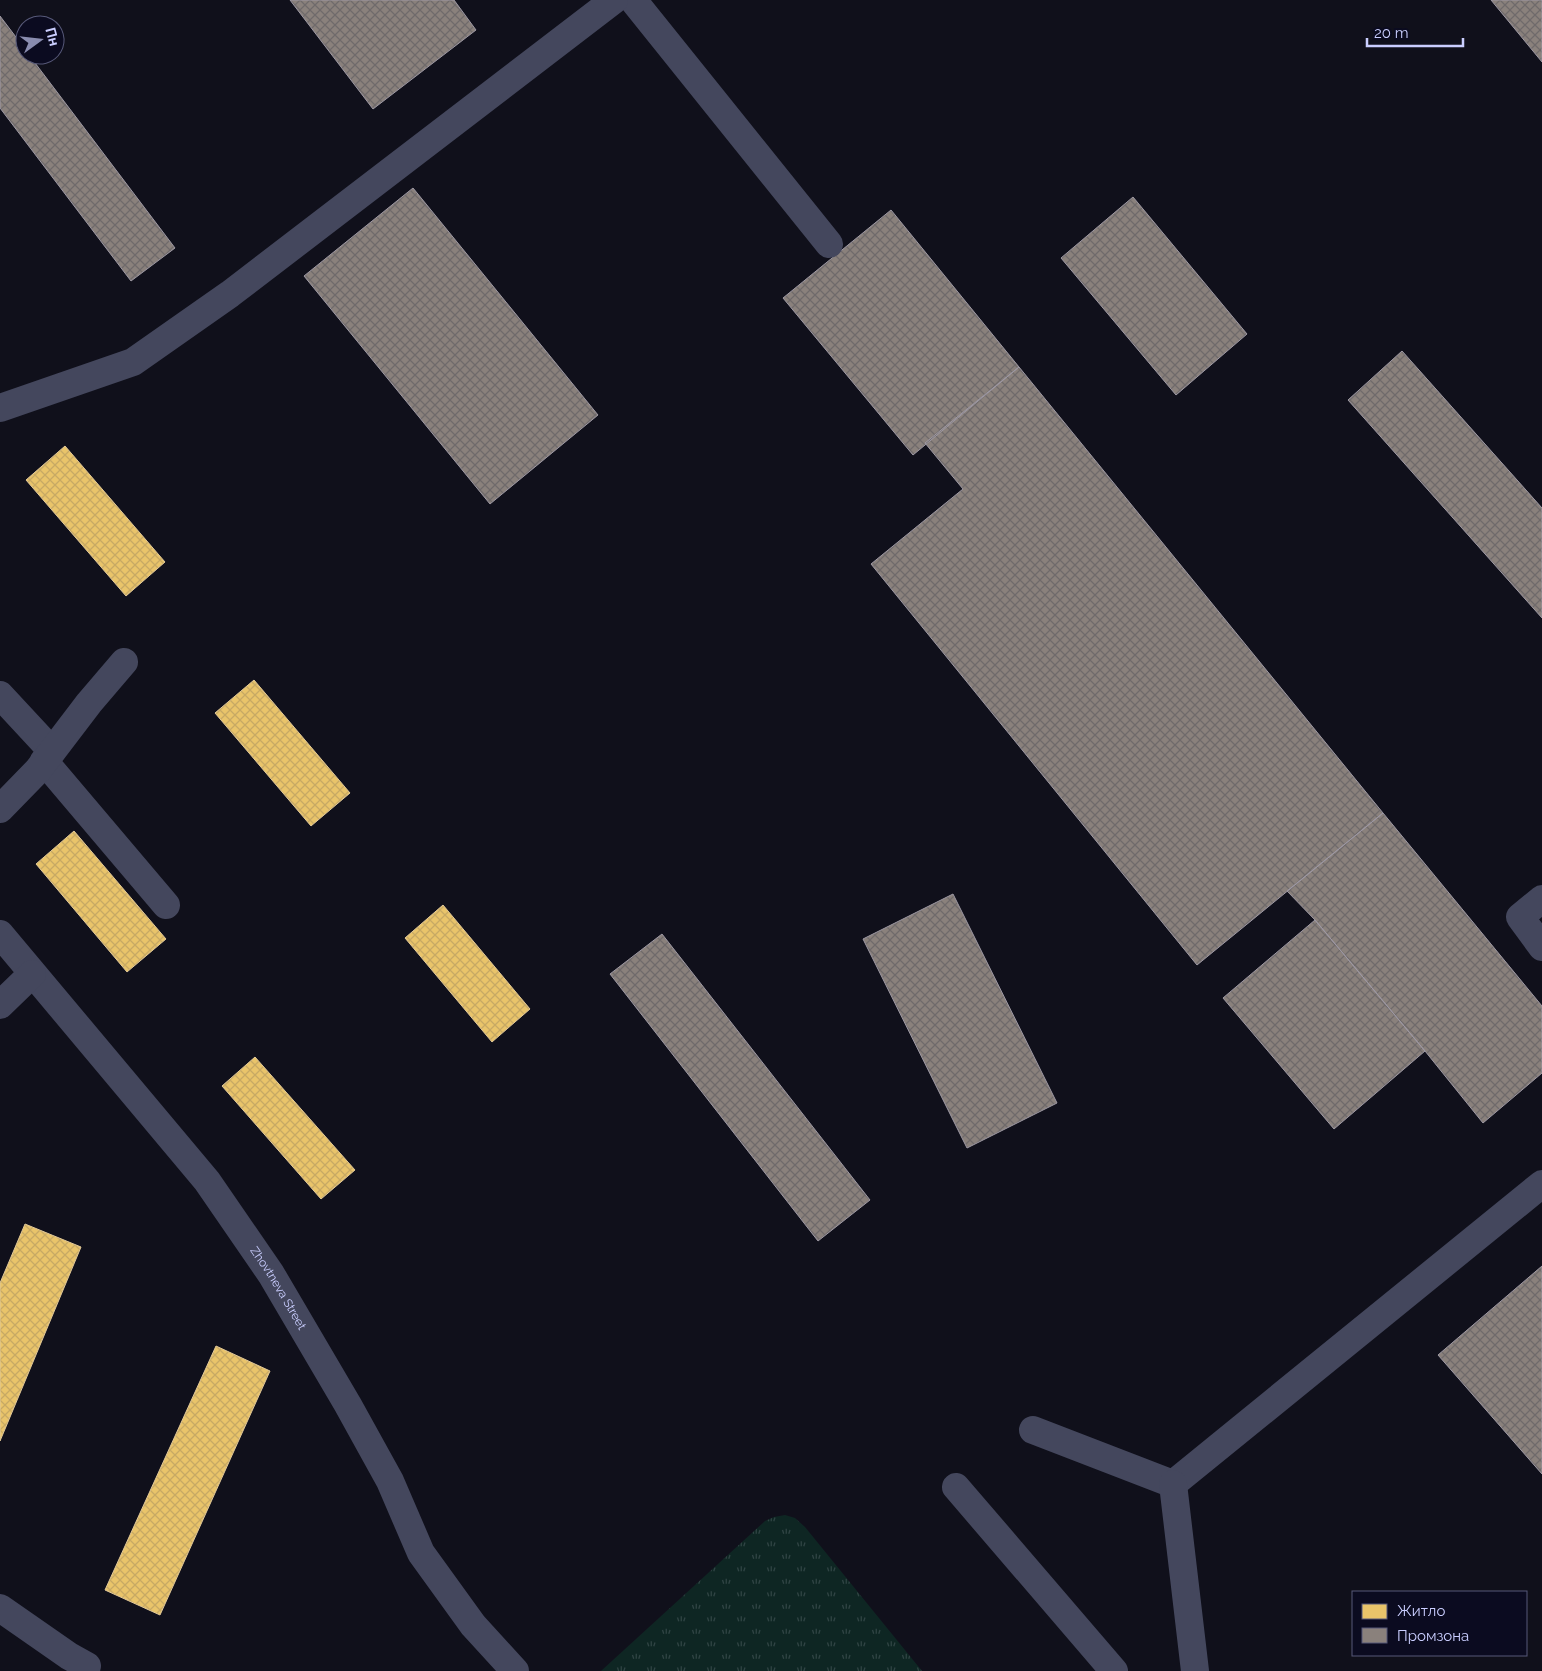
<svg xmlns="http://www.w3.org/2000/svg" width="1542" height="1671" viewBox="0 0 1542 1671" font-family="Raleway,sans-serif">
<defs>
<pattern id="grass-tufts" width="24" height="20" patternUnits="userSpaceOnUse" patternTransform="scale(1.25)"><rect width="24" height="20" fill="#0e2623"/><path d="M3 7l-1-3M5 7V3M7 7l1-3M15 17l-1-3M17 17v-4M19 17l1-3" fill="none" stroke="#304444"/></pattern>
<pattern id="homes-cross-hatch" width="8" height="8" patternUnits="userSpaceOnUse" patternTransform="scale(1.25)"><rect width="8" height="8" fill="#e9c46a"/><path d="M0 0l8 8M0 8l8-8" fill="none" stroke="#c7a964"/></pattern>
<pattern id="industry-cross-hatch" width="8" height="8" patternUnits="userSpaceOnUse" patternTransform="scale(1.25)"><rect width="8" height="8" fill="#8a817c"/><path d="M0 0l8 8M0 8l8-8" fill="none" stroke="#6f6a6b"/></pattern>
</defs>
<rect width="100%" height="100%" fill="#10101b"/>
<path fill="url(#grass-tufts)" d="M785,1515L795,1518L805,1527L922,1671H601L765,1521L774,1517Z"/>
<path fill="url(#homes-cross-hatch)" stroke="#e0c797" d="M65,446L165,562L126,596L26,480Z
M254,680L350,793L311,826L215,713Z
M74,831L166,939L127,972L36,864Z
M443,905L530,1009L492,1042L405,938Z
M255,1057L355,1170L321,1199L222,1086Z
M25,1224L81,1247L0,1441V1283Z
M216,1346L270,1371L160,1615L105,1590Z"/>
<path fill="url(#industry-cross-hatch)" stroke="#9d98a3" d="M290,0H454L476,30L373,109Z
M1491,0H1542V62Z
M0,16L25,49V55H29L175,248L131,281L0,108Z
M413,188L598,415L490,504L304,276Z
M1133,197L1247,334L1176,395L1061,258Z
M891,210L1019,367L913,455L783,298Z
M1402,351L1542,508V618L1348,400Z
M1019,367L1383,813L1197,965L871,564L963,489L925,443Z
M1383,813L1542,1006V1073L1483,1123L1425,1051L1315,920L1287,891Z
M953,894L1057,1103L967,1148L863,939Z
M1315,920L1425,1051L1334,1129L1223,998Z
M662,934L870,1200L818,1241L610,974Z
M1542,1266V1474L1438,1355Z"/>
<g fill="none" stroke-linecap="round" stroke-linejoin="round">
<g stroke="#44475d" stroke-width="28">
<path d="M633,0L829,244"/>
<path d="M0,408L133,362L230,294L614,0"/>
<path d="M0,695L52,751"/>
<path d="M44,761L166,905"/>
<path d="M0,809L38,770L89,703L124,662"/>
<path d="M1542,899L1520,917L1542,947"/>
<path id="s1" d="M0,934L207,1181L271,1274L348,1405L390,1481L421,1553L473,1625L515,1671"/>
<path d="M0,1005L32,974"/>
<path d="M1033,1430L1173,1484L1542,1184"/>
<path d="M1173,1484L1195,1671"/>
<path d="M956,1487L1114,1671"/>
<path d="M0,1608L69,1656L87,1666L84,1671"/>
</g>
</g>
<g text-anchor="middle" dominant-baseline="central" stroke-width="5" stroke-linejoin="round" paint-order="stroke">
<g font-size="12" fill="#caceff" stroke="#0b0b20">
<text stroke="none"><textPath href="#s1" startOffset="451">Zhovtneva Street</textPath></text>
</g>
</g>
<rect x="1352" y="1591" width="175" height="65" fill="#0b0b20" stroke="#575979"/>
<rect x="1362" y="1604" width="25" height="15" fill="#e9c46a" stroke="#575979"/>
<text x="1397" y="1616" font-size="15" fill="#caceff">Житло</text>
<rect x="1362" y="1628" width="25" height="15" fill="#8a817c" stroke="#575979"/>
<text x="1397" y="1641" font-size="15" fill="#caceff">Промзона</text>
<g transform="translate(40 40) rotate(75)"><circle r="24" fill="#0b0b20" stroke="#575979"/>
<path d="M0-4L9 19L0 12L-9 19Z" fill="#898caf"/>
<text y="-8" font-size="14" font-weight="bold" text-anchor="middle" fill="#caceff">Пн</text>
</g>
<path d="M1367 38v8h96v-8" fill="none" stroke="#caceff" stroke-width="2.5"/>
<text x="1374" y="38" font-size="15" fill="#caceff" stroke="#0b0b20" stroke-width="4" paint-order="stroke">20 m</text>
</svg>
